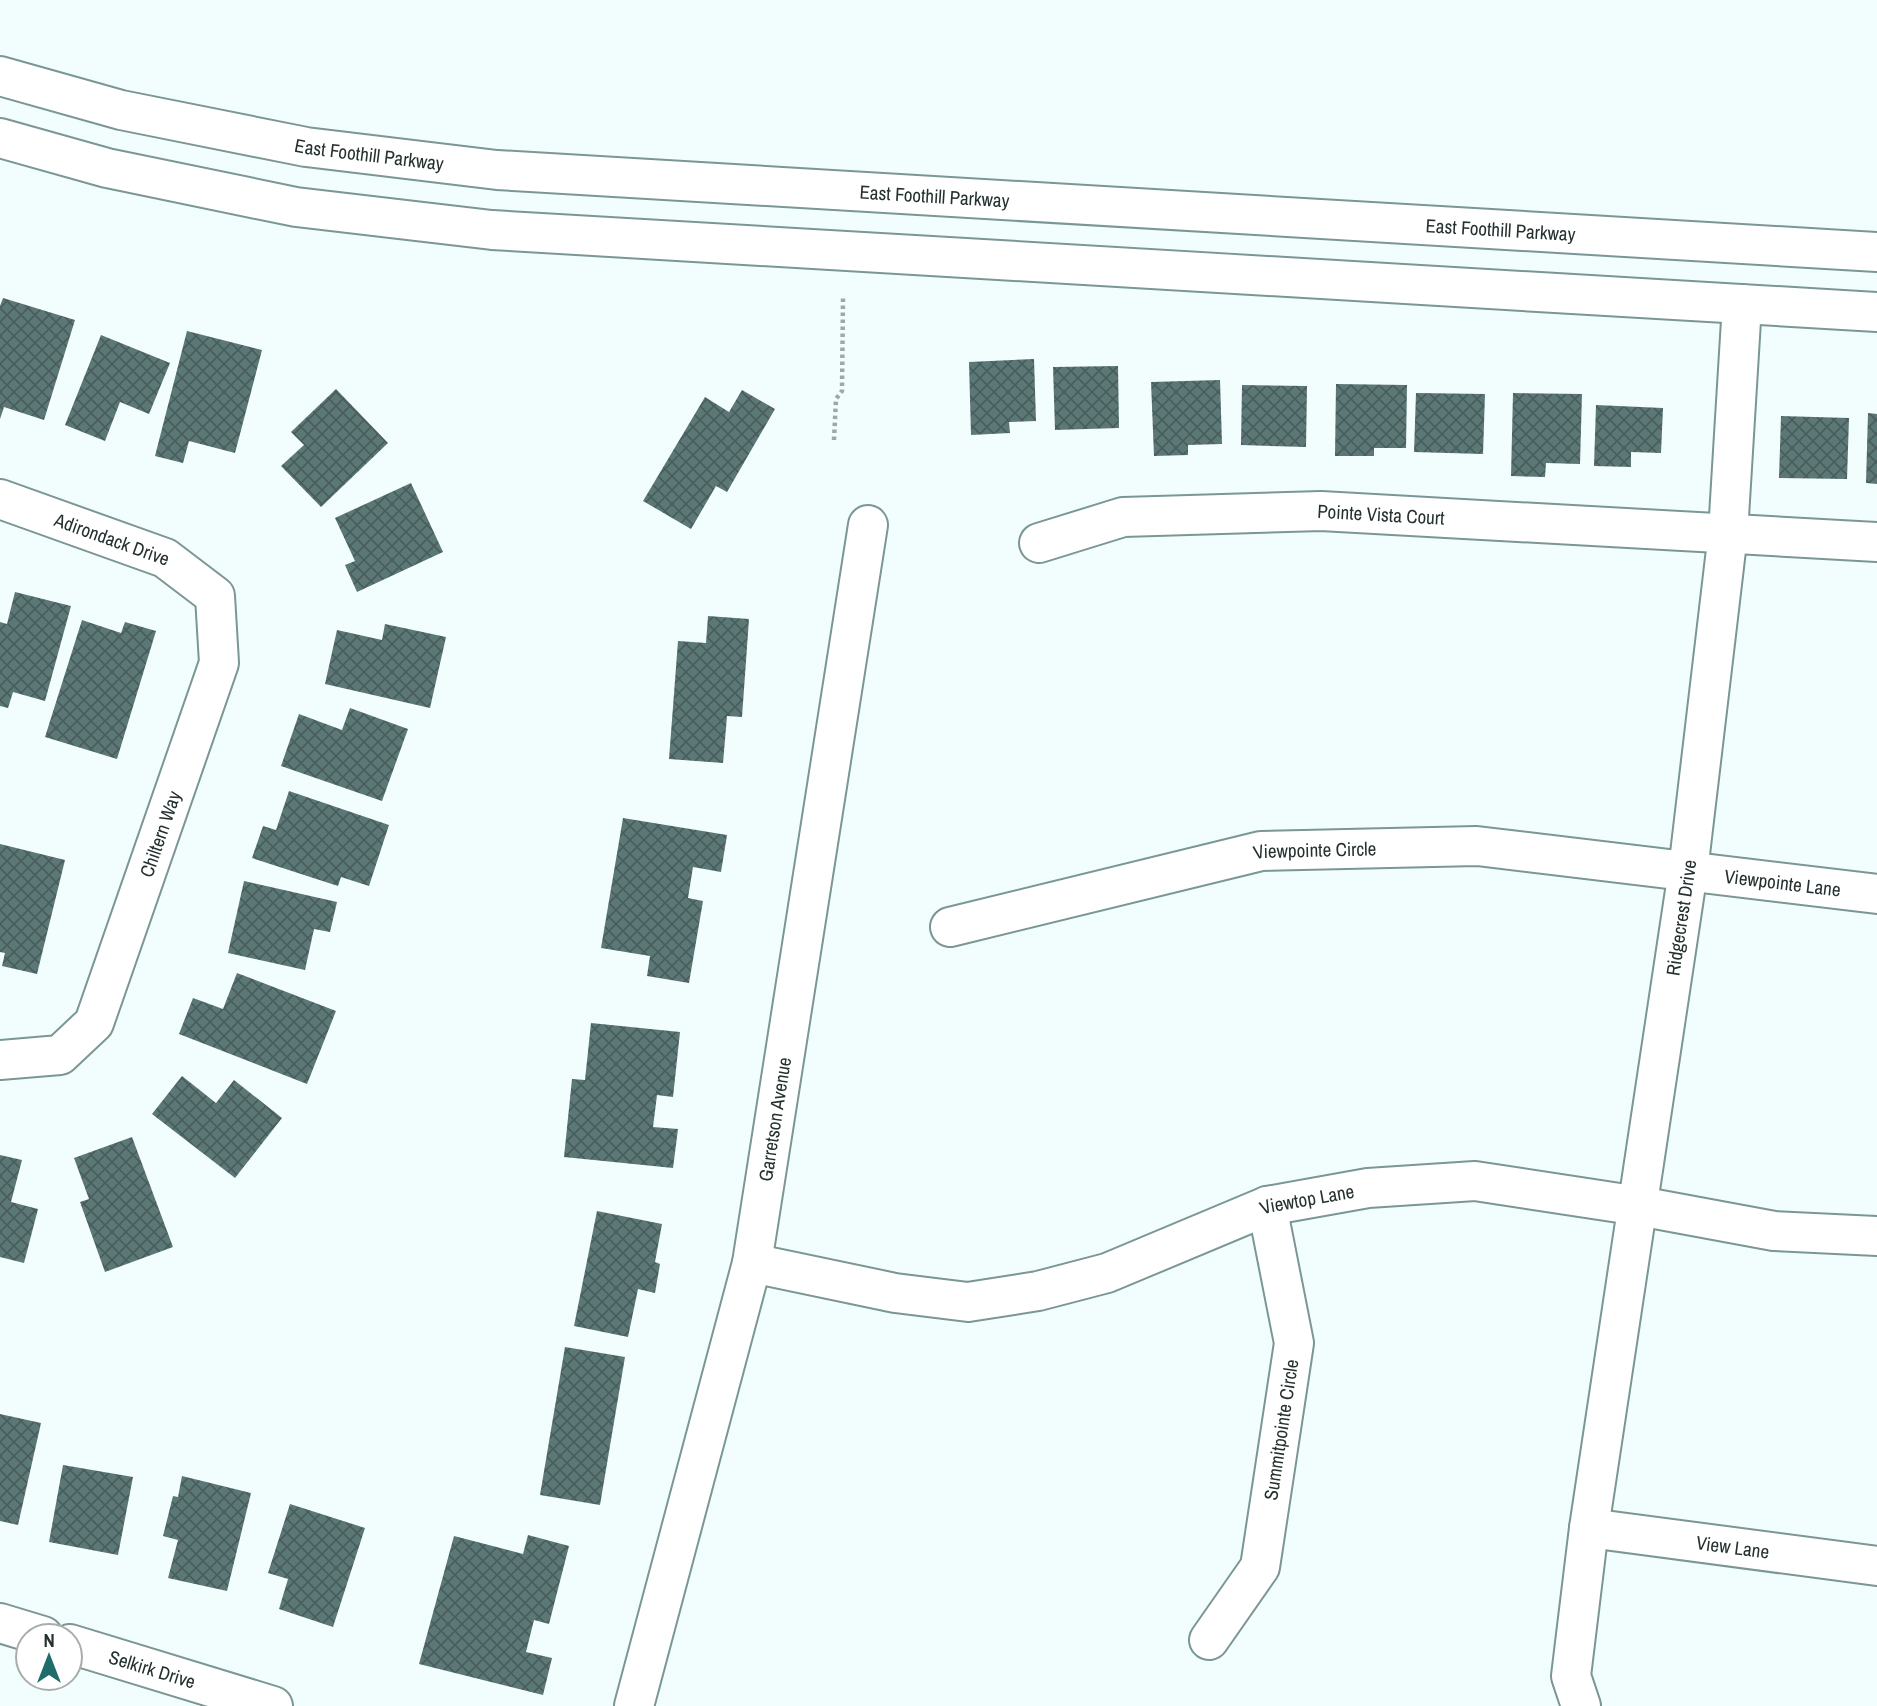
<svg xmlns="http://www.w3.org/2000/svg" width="1877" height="1706" viewBox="0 0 1877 1706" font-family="'Archivo Narrow',sans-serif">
<defs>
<pattern id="building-cross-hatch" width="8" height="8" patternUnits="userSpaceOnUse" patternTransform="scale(1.75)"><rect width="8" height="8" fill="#5c7876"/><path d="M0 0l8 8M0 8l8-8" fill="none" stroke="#485e5c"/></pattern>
</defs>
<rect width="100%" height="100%" fill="#f2fefd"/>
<path fill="url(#building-cross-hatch)" d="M3,298L75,320L44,420L4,407L0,419V306Z
M187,331L262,350L235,453L189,441L183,463L155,456Z
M101,335L170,363L149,414L120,402L105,441L65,425Z
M1034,359L1036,421L1009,422L1010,433L971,435L969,362Z
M1118,366L1119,428L1055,430L1053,367Z
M1220,380L1222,444L1188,445V455L1154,456L1151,382Z
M1336,384L1407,385L1406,448H1374V456H1335Z
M1242,385L1307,386L1306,447L1241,445Z
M336,389L388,443L321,507L281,466L304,445L291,432Z
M742,390L775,409L727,492L716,486L691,529L643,501L705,397L729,412Z
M1416,393L1485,394L1483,454L1414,452Z
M1513,393L1582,394L1580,464L1546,463L1545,477L1511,476Z
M1596,405L1663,408L1661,453L1631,452V467L1594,466Z
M1868,413L1877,414V484L1866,483Z
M1781,416L1849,418L1847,479L1779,478Z
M411,483L443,552L357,592L345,565L355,561L335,518Z
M15,592L71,606L45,701L13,692L8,708L0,706V622L7,624Z
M708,616L749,619L742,717L727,716L723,763L669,759L678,641L706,643Z
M82,620L121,633L125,622L156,631L117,759L45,737Z
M385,624L446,637L430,708L325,684L337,630L382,640Z
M350,708L408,729L382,801L281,766L299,714L342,730Z
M289,791L389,825L369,886L341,877L338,886L252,858L263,826L276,830Z
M623,818L727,835L721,872L693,867L688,898L703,901L689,983L647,976L650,956L601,948Z
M0,844L65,860L37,974L2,966L5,953L0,952Z
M244,881L337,902L330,932L314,929L305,970L228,953Z
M237,973L336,1011L307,1084L179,1034L193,998L223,1009Z
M591,1023L680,1032L673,1097L657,1095L653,1127L678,1129L673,1168L564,1157L572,1079L585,1080Z
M182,1076L216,1103L234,1080L282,1118L235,1178L152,1114Z
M132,1137L173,1247L105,1272L80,1202L89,1199L74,1158Z
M0,1155L22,1160L11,1202L38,1209L24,1263L0,1257Z
M597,1211L662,1224L655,1262L660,1264L655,1293L638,1289L628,1337L574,1326Z
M565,1347L625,1357L600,1505L540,1495Z
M0,1414L41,1423L18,1525L0,1521Z
M63,1465L133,1477L118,1555L49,1542Z
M182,1476L251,1493L227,1591L168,1578L178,1540L163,1536L173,1496L178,1497Z
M290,1504L365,1528L333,1627L279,1609L288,1579L268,1573Z
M528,1535L569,1546L549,1624L534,1620L526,1652L552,1658L543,1695L419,1664L454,1536L523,1554Z"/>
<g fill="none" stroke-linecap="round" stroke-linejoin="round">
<g stroke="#7a9695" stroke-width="42">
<g id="minor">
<path id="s1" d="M0,499L165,558L215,596L219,663L94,1023L60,1055L0,1060"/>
<path id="s2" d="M1039,543L1123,517L1321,511L1877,542"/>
<path id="s3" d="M950,927L1261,851L1477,846L1877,894"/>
<path id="s4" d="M752,1263L895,1293L968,1302L1038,1291L1107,1273L1267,1206L1368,1188L1475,1181L1639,1206L1774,1231L1877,1236"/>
<path id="s5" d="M1589,1528L1877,1566"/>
<path d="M0,1623L43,1636"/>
<path id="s6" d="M1209,1640L1260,1567L1294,1343L1267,1206"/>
<path id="s7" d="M70,1644L273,1706"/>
<path id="s8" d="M634,1706L752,1263L868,525"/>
<path id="s9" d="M1581,1706L1571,1676L1589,1528L1688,871L1728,533L1742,304"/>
</g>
</g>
<g stroke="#7a9695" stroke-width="42">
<g id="major">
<path id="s10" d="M0,76L121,110L306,147L497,170L1877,252"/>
<path d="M0,138L107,168L296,207L492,230L1877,312"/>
</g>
</g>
<path stroke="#9da9a8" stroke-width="4.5" stroke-dasharray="3.5 3.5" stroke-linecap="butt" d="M834,440L836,399L842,391L843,298"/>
<use href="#minor" stroke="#fff" stroke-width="38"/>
<use href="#major" stroke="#fff" stroke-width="38"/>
</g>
<g text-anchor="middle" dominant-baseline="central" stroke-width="7" stroke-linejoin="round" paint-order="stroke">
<g font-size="19" fill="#253130" stroke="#fff">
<text stroke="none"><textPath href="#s10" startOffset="378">East Foothill Parkway</textPath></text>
<text stroke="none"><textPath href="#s10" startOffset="945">East Foothill Parkway</textPath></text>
<text stroke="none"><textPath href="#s10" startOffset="1512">East Foothill Parkway</textPath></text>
<text stroke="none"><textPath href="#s2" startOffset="346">Pointe Vista Court</textPath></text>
<text stroke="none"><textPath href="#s1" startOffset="119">Adirondack Drive</textPath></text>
<text transform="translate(160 834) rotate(-71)">Chiltern Way</text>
<text stroke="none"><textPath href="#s3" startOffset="374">Viewpointe Circle</textPath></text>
<text stroke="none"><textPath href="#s3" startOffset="844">Viewpointe Lane</textPath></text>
<text stroke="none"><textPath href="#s9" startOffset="798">Ridgecrest Drive</textPath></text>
<text stroke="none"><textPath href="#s8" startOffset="604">Garretson Avenue</textPath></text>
<text stroke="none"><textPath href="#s4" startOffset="576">Viewtop Lane</textPath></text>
<text stroke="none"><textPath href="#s6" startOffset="228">Summitpointe Circle</textPath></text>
<text stroke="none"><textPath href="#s5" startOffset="145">View Lane</textPath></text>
<text stroke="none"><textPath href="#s7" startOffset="86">Selkirk Drive</textPath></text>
</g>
</g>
<g transform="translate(49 1657)"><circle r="33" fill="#ffffff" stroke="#a8adac" stroke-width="2"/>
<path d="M0-5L12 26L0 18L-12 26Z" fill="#206c6a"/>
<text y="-10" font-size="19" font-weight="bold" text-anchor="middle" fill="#253130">N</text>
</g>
</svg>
